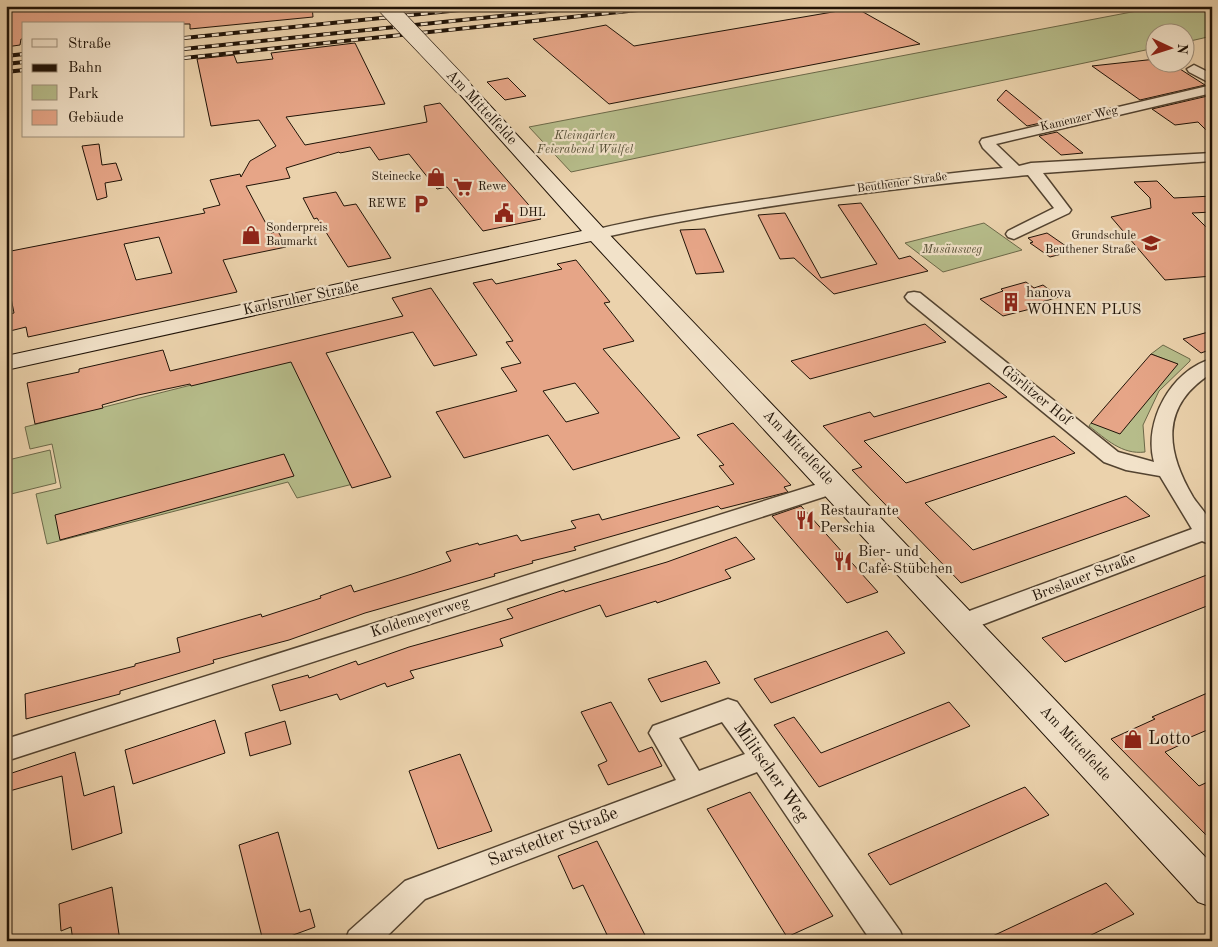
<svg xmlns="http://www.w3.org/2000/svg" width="1218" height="947" viewBox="0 0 1218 947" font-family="'Old Standard TT',serif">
<rect width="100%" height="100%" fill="#ebd2ac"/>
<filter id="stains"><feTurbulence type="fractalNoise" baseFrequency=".004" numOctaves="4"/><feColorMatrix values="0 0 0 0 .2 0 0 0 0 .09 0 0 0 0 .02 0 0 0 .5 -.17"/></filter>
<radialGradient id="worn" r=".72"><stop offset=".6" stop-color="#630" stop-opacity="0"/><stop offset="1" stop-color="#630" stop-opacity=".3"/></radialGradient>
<path fill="#b6bc8a" stroke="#6b6848" d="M1163,6H1212V36L1186,42V32H1156L1155,48L571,172L529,127Z
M984,223L1022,250L943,272L905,243Z
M1163,345L1190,359V361L1159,391L1143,425L1145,452C1122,455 1106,439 1089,426L1091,423L1136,414L1177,364L1151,354Z
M314,354L357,483L297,498L288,482L47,544L36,494L61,488L52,444L30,449L25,427Z
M50,450L56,483L11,494L8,460Z"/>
<path fill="#e6a587" stroke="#201307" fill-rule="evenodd" d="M26,6H312L313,17L190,29V24H24V39H21L20,45L6,47V9Z
M856,8L920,44L609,104L533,39L606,25L634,46Z
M355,43L385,104L286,117L305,145L427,122L424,106L440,103L541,219L483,231L447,187L437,189L409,154L379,160L370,147L340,153L339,152L286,168L290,178L246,186L271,233L278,231L286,247L223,260L237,292L28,337L26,327L6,332V315L14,313L6,273V252L205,213L203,209L220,205L210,180L240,174L241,177L250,161L276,146L259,120L211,126L197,59L234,55L237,63L273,59L271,53ZM159,237L172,273L136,280L124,244Z
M1156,59V62H1169L1205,85L1140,100L1092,66Z
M508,78L526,96L505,100L487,82Z
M1006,90L1045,122L1027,126L997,100Z
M1212,95V136L1198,122L1175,125L1152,109Z
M1057,132L1083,153L1061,155L1039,136Z
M99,144L102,165L116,163L122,180L105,183L107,197L97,200L82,146Z
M1157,181L1174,198L1212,196V212L1192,213L1212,233V276L1165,280L1111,217L1151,208L1150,198L1134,182Z
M336,192L344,206L356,204L391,258L348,267L317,218L314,219L303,198Z
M861,203L899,259L910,256L928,271L834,294L794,258L780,259L758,215L785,213L821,278L877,264L838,205Z
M705,229L724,272L696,274L680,230Z
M1047,233L1050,235L1073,251L1050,257L1030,243L1033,242L1028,238Z
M576,260L610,302L604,303L634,341L603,349L680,438L573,470L548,435L464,458L436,412L517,391L501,368L521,363L506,342L513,341L473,283L492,279L496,284L562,269L557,264ZM575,383L599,413L566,422L543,391Z
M1026,282L1034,288L1043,285L1059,297L1038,303L1042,306L1003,316L980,299L1003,291L1001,289Z
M431,288L477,355L434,366L413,332L326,353L391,477L352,488L291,362L191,386L190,384L138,395L102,405L103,408L35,424L27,383L79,372V369L163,350L170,371L403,316L392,298Z
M925,324L946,342L810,379L791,361Z
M1212,331V349L1201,353L1183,339Z
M1151,354L1178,364L1120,434L1091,423Z
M989,383L1007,397L864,441L906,483L1054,436L1075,453L925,503L973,550L1126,496L1150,516L961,583L852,470L862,467L823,426L870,412L874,417Z
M733,423L791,485L784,487L788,492L721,509L718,506L574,547L576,550L532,561L533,563L494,574L495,576L365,613L289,640L213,660L214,663L120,691V694L26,719L25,694L135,666V664L180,652L177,638L261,614L262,617L321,598L320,596L351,585L354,592L412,574L451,561L446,552L478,543L479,545L517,535L521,541L576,528L571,521L599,514L602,520L734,484L719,466L724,465L697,435Z
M284,454L294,476L60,540L55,515Z
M801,506L827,535L878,592L847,603L772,516Z
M736,537L755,559L725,570L731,578L657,603L656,601L606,617L600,605L500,639L503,646L410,671L414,678L387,687L385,683L340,700L337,694L280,711L272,685L308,675L309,678L356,661L358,665L409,647L513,618L507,609L564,590L565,592L667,562Z
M1212,573V604L1065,662L1042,638Z
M887,631L905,653L771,703L754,679Z
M706,661L720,683L661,702L648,679Z
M1212,691V728L1179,742L1182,744L1165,752L1199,786L1212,780V841L1111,739L1155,719L1152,717Z
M611,702L639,752L652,747L662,766L608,785L598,765L607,761L581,712Z
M949,702L970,726L819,787L774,725L794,717L821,753Z
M215,720L225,753L133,784L125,750Z
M285,721L291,744L250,756L245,733Z
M75,752L84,796L114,786L122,833L72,850L62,776L6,792V775Z
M460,754L492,831L438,849L409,771Z
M1025,787L1049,815L890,885L868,854Z
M750,792L833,916L787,937L707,809Z
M278,832L300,912L310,909L315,927L277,941H263L239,845Z
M597,841L648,941H610L583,885L573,889L558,856Z
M1106,883L1134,914L1079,941H982Z
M112,887L120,941H73L71,927L61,931L59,904Z"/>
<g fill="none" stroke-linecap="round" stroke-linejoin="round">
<g stroke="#534330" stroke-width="3">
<path id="street" d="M1194,65L1212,74V84L1189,72L1187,69Z
M1212,85V93L996,144L1019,166L1031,163L1212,153V161L1043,173L1071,210L1069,213L1014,239L1008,237L1006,234L1008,231L1054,208L1028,175C884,189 738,207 596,239L588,234L590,231C650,216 712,207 773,198C850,186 926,175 1003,168L983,148L980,142L982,139Z
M914,292L920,293L1118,452L1154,462C1143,422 1171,370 1212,359V373C1159,406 1166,451 1193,497C1198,505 1210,517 1212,526C1213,532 1212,539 1212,545L1202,541L971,629L962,632L953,629L950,623L953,617L1192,529L1160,476L1126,470L1104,462L908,301L905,297L908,293Z
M834,479L842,481L845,486L842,491L6,761V739Z
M728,699L737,702L900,931L904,941H871L757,772L425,899L382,941H345L349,931L405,881L676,780L649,733L653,726ZM722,722L745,754L699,771L679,738Z"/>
</g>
<g stroke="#201307" stroke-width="2">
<path id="secondary" d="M463,82L469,83L604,229L1212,864V907L1198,902L591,241L6,370V356L582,231L457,91L454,87L457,83Z"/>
</g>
<use href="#street" fill="#f2e2c9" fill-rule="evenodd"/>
<use href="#secondary" fill="#f2e2c9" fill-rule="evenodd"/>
<g stroke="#201307" stroke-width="4">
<path id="rail" d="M184,38L499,6
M184,49L597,6
M6,56L24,54
M184,58L676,6
M6,64L24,62
M6,72L24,70"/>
</g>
<use href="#rail" stroke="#f2e2c9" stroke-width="2.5" stroke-dasharray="7" stroke-linecap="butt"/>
<g stroke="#201307" stroke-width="18" stroke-linecap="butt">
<path id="secondary-bridge" d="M386,6L463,87"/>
</g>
<use href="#secondary-bridge" stroke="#f2e2c9" stroke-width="17"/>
</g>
<defs>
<g id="shop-bare" transform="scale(1.5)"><path d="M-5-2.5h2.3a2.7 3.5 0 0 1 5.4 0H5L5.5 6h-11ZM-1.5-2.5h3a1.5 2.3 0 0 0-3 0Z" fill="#8f2418" stroke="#f2e2c9" stroke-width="2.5" paint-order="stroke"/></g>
<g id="supermarket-bare" transform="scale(1.5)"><path d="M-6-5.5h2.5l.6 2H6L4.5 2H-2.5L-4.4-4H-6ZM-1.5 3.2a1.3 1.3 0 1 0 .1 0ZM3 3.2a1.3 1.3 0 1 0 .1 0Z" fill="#8f2418" stroke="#f2e2c9" stroke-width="2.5" paint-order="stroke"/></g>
<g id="parking-bare" transform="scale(1.5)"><path d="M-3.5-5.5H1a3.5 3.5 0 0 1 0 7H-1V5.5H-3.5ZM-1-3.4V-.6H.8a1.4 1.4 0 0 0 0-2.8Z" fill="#8f2418" stroke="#f2e2c9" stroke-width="2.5" paint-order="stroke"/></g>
<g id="civic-bare" transform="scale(1.5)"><path d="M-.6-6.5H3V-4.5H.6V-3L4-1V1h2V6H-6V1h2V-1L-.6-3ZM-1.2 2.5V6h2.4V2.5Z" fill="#8f2418" stroke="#f2e2c9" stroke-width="2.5" paint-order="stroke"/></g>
<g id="school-bare" transform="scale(1.5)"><path d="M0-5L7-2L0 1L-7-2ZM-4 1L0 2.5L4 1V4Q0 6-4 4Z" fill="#8f2418" stroke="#f2e2c9" stroke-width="2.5" paint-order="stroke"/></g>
<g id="building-bare" transform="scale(1.5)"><path d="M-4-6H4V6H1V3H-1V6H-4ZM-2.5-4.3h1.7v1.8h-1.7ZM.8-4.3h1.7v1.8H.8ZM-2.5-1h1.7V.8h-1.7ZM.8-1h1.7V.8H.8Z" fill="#8f2418" stroke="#f2e2c9" stroke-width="2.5" paint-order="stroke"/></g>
<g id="restaurant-bare" transform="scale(1.5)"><path d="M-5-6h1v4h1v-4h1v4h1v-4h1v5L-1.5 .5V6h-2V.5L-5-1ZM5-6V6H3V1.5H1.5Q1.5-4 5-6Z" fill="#8f2418" stroke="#f2e2c9" stroke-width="2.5" paint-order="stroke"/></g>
</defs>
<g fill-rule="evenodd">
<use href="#shop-bare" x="436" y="177"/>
<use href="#supermarket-bare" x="463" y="187"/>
<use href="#parking-bare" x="421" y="204"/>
<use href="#civic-bare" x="504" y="213"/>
<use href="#shop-bare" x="251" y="235"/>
<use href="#school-bare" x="1151" y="243"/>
<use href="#building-bare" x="1011" y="302"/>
<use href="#restaurant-bare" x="805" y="520"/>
<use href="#restaurant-bare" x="843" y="561"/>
<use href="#shop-bare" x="1133" y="739"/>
</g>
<g text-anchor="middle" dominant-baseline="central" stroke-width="4.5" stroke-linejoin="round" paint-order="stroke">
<g font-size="12" fill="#201307" stroke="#f2e2c9">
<text transform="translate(1079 119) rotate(-13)">Kamenzer Weg</text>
<text transform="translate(902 183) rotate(-8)">Beuthener Straße</text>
</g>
<g font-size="12" font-style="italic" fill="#544e35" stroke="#f2e2c9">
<text x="585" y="136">Kleingärten<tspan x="585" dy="14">Feierabend Wülfel</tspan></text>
<text x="952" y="250">Musäusweg</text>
</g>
<g font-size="12" fill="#201307" stroke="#f2e2c9" text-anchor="end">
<text x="421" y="177">Steinecke</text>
<text x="478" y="187" text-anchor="start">Rewe</text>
<text x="406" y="204">REWE</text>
<text x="519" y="213" text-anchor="start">DHL</text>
<text x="266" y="228" text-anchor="start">Sonderpreis<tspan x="266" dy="14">Baumarkt</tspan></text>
<text x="1136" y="236">Grundschule<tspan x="1136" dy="14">Beuthener Straße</tspan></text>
</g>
<g font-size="15" fill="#201307" stroke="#f2e2c9">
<text transform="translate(481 108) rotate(47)">Am Mittelfelde</text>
<text transform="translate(301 299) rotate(-12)">Karlsruher Straße</text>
<text transform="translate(1036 396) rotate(39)">Görlitzer Hof</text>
<text transform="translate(798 448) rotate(47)">Am Mittelfelde</text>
<text transform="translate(1084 578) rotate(-21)">Breslauer Straße</text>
<text transform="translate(420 618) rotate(-18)">Koldemeyerweg</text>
<text transform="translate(1075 744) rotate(47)">Am Mittelfelde</text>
</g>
<g font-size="15" fill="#201307" stroke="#f2e2c9" text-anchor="start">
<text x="1026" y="293">hanova<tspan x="1026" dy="17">WOHNEN PLUS</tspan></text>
<text x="820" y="511">Restaurante<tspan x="820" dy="17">Perschia</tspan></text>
<text x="858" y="552">Bier- und<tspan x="858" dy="17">Café-Stübchen</tspan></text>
</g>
<g font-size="18" fill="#201307" stroke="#f2e2c9" text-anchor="start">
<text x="1148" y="739">Lotto</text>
</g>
<g font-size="18" fill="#201307" stroke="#f2e2c9">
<text transform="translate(771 772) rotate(55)">Militscher Weg</text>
<text transform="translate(553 837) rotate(-21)">Sarstedter Straße</text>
</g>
</g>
<rect width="1218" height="947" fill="none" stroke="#ebd2ac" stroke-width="25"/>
<rect x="8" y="8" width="1203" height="932" fill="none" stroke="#201307" stroke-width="2.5"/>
<rect x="12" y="12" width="1193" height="922" fill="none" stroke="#201307"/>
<rect x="22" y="22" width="162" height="115" fill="#f2e2c9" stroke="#9e8f7b"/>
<rect x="32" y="39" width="25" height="8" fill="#f2e2c9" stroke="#9e8f7b"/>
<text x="68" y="48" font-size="15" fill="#201307">Straße</text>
<rect x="32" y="64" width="25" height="8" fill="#201307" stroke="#9e8f7b"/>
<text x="68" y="72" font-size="15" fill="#201307">Bahn</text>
<rect x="32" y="85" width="25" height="15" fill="#b6bc8a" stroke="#9e8f7b"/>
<text x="68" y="98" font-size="15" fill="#201307">Park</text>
<rect x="32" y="110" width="25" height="15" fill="#e6a587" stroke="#9e8f7b"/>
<text x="68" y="122" font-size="15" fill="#201307">Gebäude</text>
<g transform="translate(1170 48) rotate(94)"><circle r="24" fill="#f2e2c9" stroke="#9e8f7b"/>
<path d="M0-4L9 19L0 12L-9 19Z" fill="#8f2418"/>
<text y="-8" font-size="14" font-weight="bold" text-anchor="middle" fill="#201307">N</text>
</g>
<rect width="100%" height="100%" filter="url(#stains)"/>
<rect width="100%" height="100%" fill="url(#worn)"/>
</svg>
